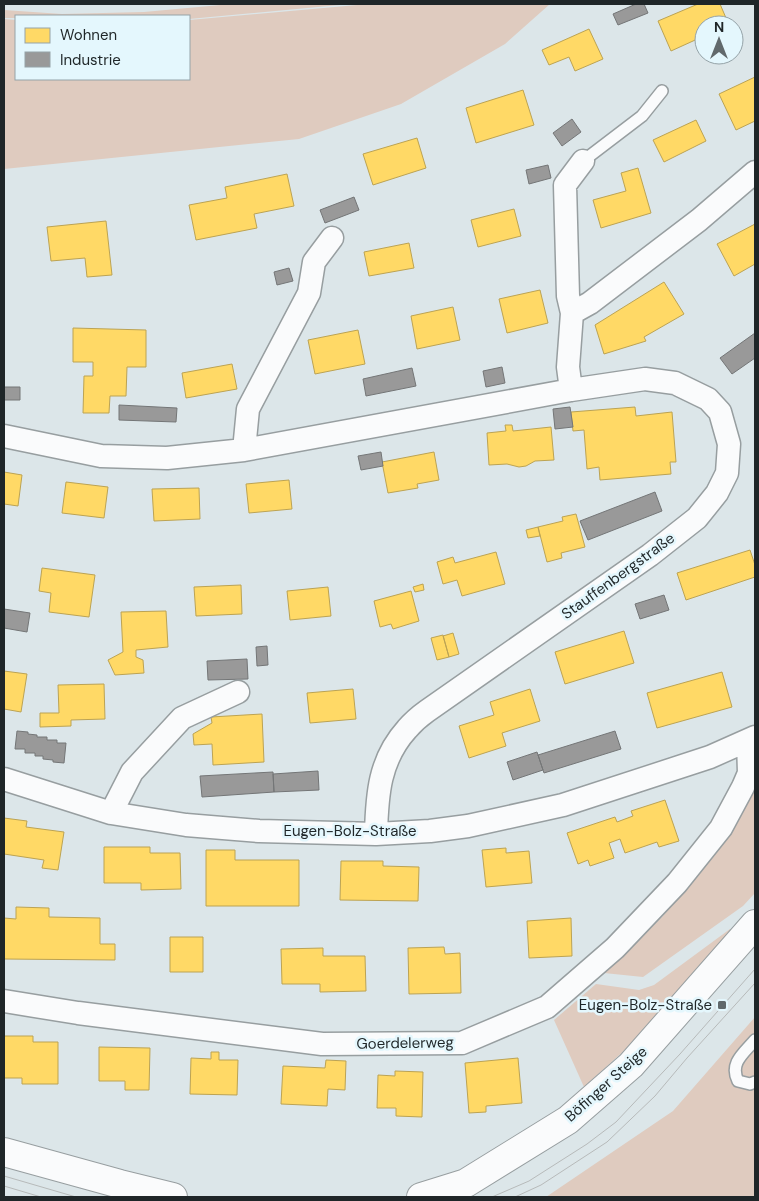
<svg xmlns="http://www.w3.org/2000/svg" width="759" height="1201" viewBox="0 0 759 1201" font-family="'DM Sans',sans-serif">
<rect width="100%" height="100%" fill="#dce6e9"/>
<path fill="#dfcbbf" d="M231,4H350L189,19V16H16V18H4V10L62,14L144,12Z
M368,4H550L505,44L401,104L299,139L4,169V19L16,20V79H189V20Z
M755,790V893L743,906L643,977L604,973L662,917L721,844Z
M730,929L736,934L627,1048L584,1087L554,1020L596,984L639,990L654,985Z
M755,1017V1197H546L673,1111Z"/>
<path fill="#ffd966" stroke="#bca353" d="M698,4H720L729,25H704V36L671,51L658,21Z
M589,29L603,59L575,71L569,57L549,65L542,50Z
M755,77V121L736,130L719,94Z
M523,90L534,125L476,143L466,108Z
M696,120L706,141L664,162L653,140Z
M417,138L426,168L373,185L363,154Z
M638,168L651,213L601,228L593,200L626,191L621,173Z
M287,174L294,206L254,214L257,228L196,240L189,205L227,198L225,187Z
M514,209L521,236L478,247L471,220Z
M106,221L112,275L87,277L85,258L51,261L47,227Z
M755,224V264L734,276L717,244Z
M409,243L414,268L369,276L364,252Z
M664,282L684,314L644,337L646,341L604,354L595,325Z
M540,290L548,323L507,333L499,299Z
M453,307L460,340L417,349L411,316Z
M73,328L146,330V367H127L126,396H110L109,413H83L84,376H93V362H73Z
M358,330L365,364L315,374L308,340Z
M232,364L237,389L186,398L182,373Z
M635,407L636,416L672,412L676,462H670L671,474L600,480L599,467L587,469L584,430L573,431L571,412Z
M505,425H512L513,431L551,427L554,460L535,461L526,466L519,467L507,464L489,465L487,433L506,431Z
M434,452L439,480L417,484L418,488L388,493L382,462Z
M4,472L22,475L18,506L4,504Z
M289,480L292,509L249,513L246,484Z
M66,482L108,487L104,518L62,513Z
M199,488L200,519L154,521L152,489Z
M576,514L585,547L561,553L562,558L547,562L538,527L563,521L562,517Z
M538,527L540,536L528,538L526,530Z
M750,550L755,565V577L686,600L677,573Z
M496,552L505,584L462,596L457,580L443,584L437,562L453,557L455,563Z
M42,568L95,575L89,617L49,612L51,593L39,591Z
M423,584L424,590L415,592L413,587Z
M241,585L242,614L196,616L194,587Z
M328,587L331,616L290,620L287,591Z
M411,591L419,621L393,629L391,624L380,627L374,601Z
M166,611L168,647L136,650V657L143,660L144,673L115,675L108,660L123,652L121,612Z
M624,631L634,663L565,684L555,652Z
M453,633L459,654L449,657L443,636Z
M443,635L449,657L437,660L431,638Z
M4,671L27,674L21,712L4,709Z
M722,672L732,707L657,728L647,693Z
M104,684L105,719L71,720V726L40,727V713H59L58,685Z
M353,689L356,719L310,723L307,693Z
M530,689L540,721L502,733L506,746L469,758L459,726L494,715L490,702Z
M262,714L264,762L213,765L212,744L194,745L193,734L212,723L211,717Z
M665,800L679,841L659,847L657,842L625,853L620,839L609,843L614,858L590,866L588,860L578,864L567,833L615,817L617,822L633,816L631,811Z
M4,818L27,821L26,827L64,832L58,870L42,868L44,860L4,854Z
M104,847H150V853H180L181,889L141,890V883H104Z
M506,848V853L529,851L532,883L486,887L482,850Z
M206,850H235V860H299V906H206Z
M341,861H383V866L419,867L418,901L340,900Z
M16,907L49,908V917L100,918V944H115V960L4,959V918L16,919Z
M571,918L572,956L529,958L527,921Z
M170,937H203V972H170Z
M444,947L445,954L460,953L461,993L409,994L408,948Z
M323,948V956H365L366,991L320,992V984H282L281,949Z
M4,1036H33V1042H58V1084H22V1078H4Z
M99,1047L150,1048L149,1090H125V1081H99Z
M211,1052H219V1060H238L237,1095L190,1094L191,1058L211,1059Z
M518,1058L522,1103L486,1106V1112L469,1113L465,1063Z
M326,1060L346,1061L345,1090L328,1089L327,1106L281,1104L283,1066L325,1068Z
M395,1071L423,1072L422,1117L396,1116V1108H377L378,1075L395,1076Z"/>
<path fill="#999" stroke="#747677" d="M636,4H644L648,13L618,25L613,14Z
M572,119L581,132L562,146L553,133Z
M548,165L551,178L529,184L526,170Z
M354,197L359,210L325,223L320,210Z
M289,268L293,281L277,285L274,272Z
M755,333V358L732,374L720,358Z
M502,367L505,383L486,387L483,371Z
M412,368L416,386L366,396L363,379Z
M4,387H20V400H4Z
M119,405L177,408L176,422L119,420Z
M570,407L573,427L555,429L553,409Z
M381,452L383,466L361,470L358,456Z
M655,492L662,511L588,540L580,521Z
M664,595L669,610L640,619L635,604Z
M4,609L30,613L27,632L4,628Z
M267,646L268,665L257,666L256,647Z
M247,659L248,679L208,680L207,661Z
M17,731L28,732V734L37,735V737H47V740H57V743H66L64,763L53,762V760L43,759V756H35V753H25V749H15Z
M615,731L621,749L544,773L538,755Z
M537,752L543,770L513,780L507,762Z
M318,771L319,790L274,792L273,774Z
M273,772L274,792L202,797L200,776Z"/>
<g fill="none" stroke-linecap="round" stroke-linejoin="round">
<g stroke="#979ea0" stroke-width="14">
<path id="service" d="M583,161L642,116L662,91
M755,1040C744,1053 729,1063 738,1081L750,1084L755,1082"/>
</g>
<g stroke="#979ea0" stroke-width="25">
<path id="minor" d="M572,313L568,296L565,185L583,161
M571,390L568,367L572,313L590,303L699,220L755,172
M4,436L101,456L167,458L244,450L571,390L645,379L675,383L708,399L720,412L729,444L727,473L717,493L697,518L650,555L427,711C420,716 413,722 407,729C379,760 377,795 376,834
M244,450L248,409L309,293L314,262L332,238
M4,779L111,813L186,825L259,831L376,834L430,831L468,826L563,805L710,757L755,737
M111,813L132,772L182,718L238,692
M4,1001L78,1013L322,1044L462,1043L547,1007L615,948L677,883L721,828L743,787L749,773L748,741"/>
</g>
<g stroke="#979ea0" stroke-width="30">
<path id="tertiary" d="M4,1152L120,1184L173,1197
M421,1197L466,1183L568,1120L631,1065L755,924"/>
</g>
<use href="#service" stroke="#fafbfc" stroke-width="11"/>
<use href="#minor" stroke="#fafbfc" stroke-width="22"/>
<use href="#tertiary" stroke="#fafbfc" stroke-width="28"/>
<path stroke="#b7baba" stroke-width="1" d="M4,1176L76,1197
M4,1186L41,1197
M492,1197L529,1181L587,1144L616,1122L680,1054L755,969
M515,1197L541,1185L607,1142L655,1096L687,1058L755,983"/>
</g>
<rect fill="#61696c" stroke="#e4f7fd" stroke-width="2" x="717" y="1000" width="10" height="10" rx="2.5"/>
<g text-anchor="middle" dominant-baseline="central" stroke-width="5" stroke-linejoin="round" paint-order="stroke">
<g font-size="15" fill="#1f2628" stroke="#e4f7fd">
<text transform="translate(618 576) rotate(-36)">Stauffenbergstraße</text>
<text x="350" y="831">Eugen-Bolz-Straße</text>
<text transform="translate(405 1043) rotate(-1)">Goerdelerweg</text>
<text transform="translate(606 1084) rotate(-42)">Böfinger Steige</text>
</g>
<g font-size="15" fill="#1f2628" stroke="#e4f7fd" text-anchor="end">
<text x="712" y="1005">Eugen-Bolz-Straße</text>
</g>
</g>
<rect width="759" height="1201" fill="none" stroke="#1f2628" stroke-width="10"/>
<rect x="15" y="15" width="175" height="65" fill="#e4f7fd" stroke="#95a3a8"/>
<rect x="25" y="28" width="25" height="15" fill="#ffd966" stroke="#95a3a8"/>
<text x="60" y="40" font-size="15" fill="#1f2628">Wohnen</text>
<rect x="25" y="52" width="25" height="15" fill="#999999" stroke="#95a3a8"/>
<text x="60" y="65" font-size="15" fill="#1f2628">Industrie</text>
<g transform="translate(719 40)"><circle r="24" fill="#e4f7fd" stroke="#95a3a8"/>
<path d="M0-4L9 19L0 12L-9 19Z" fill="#61696c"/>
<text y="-8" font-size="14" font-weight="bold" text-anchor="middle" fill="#1f2628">N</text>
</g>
</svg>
